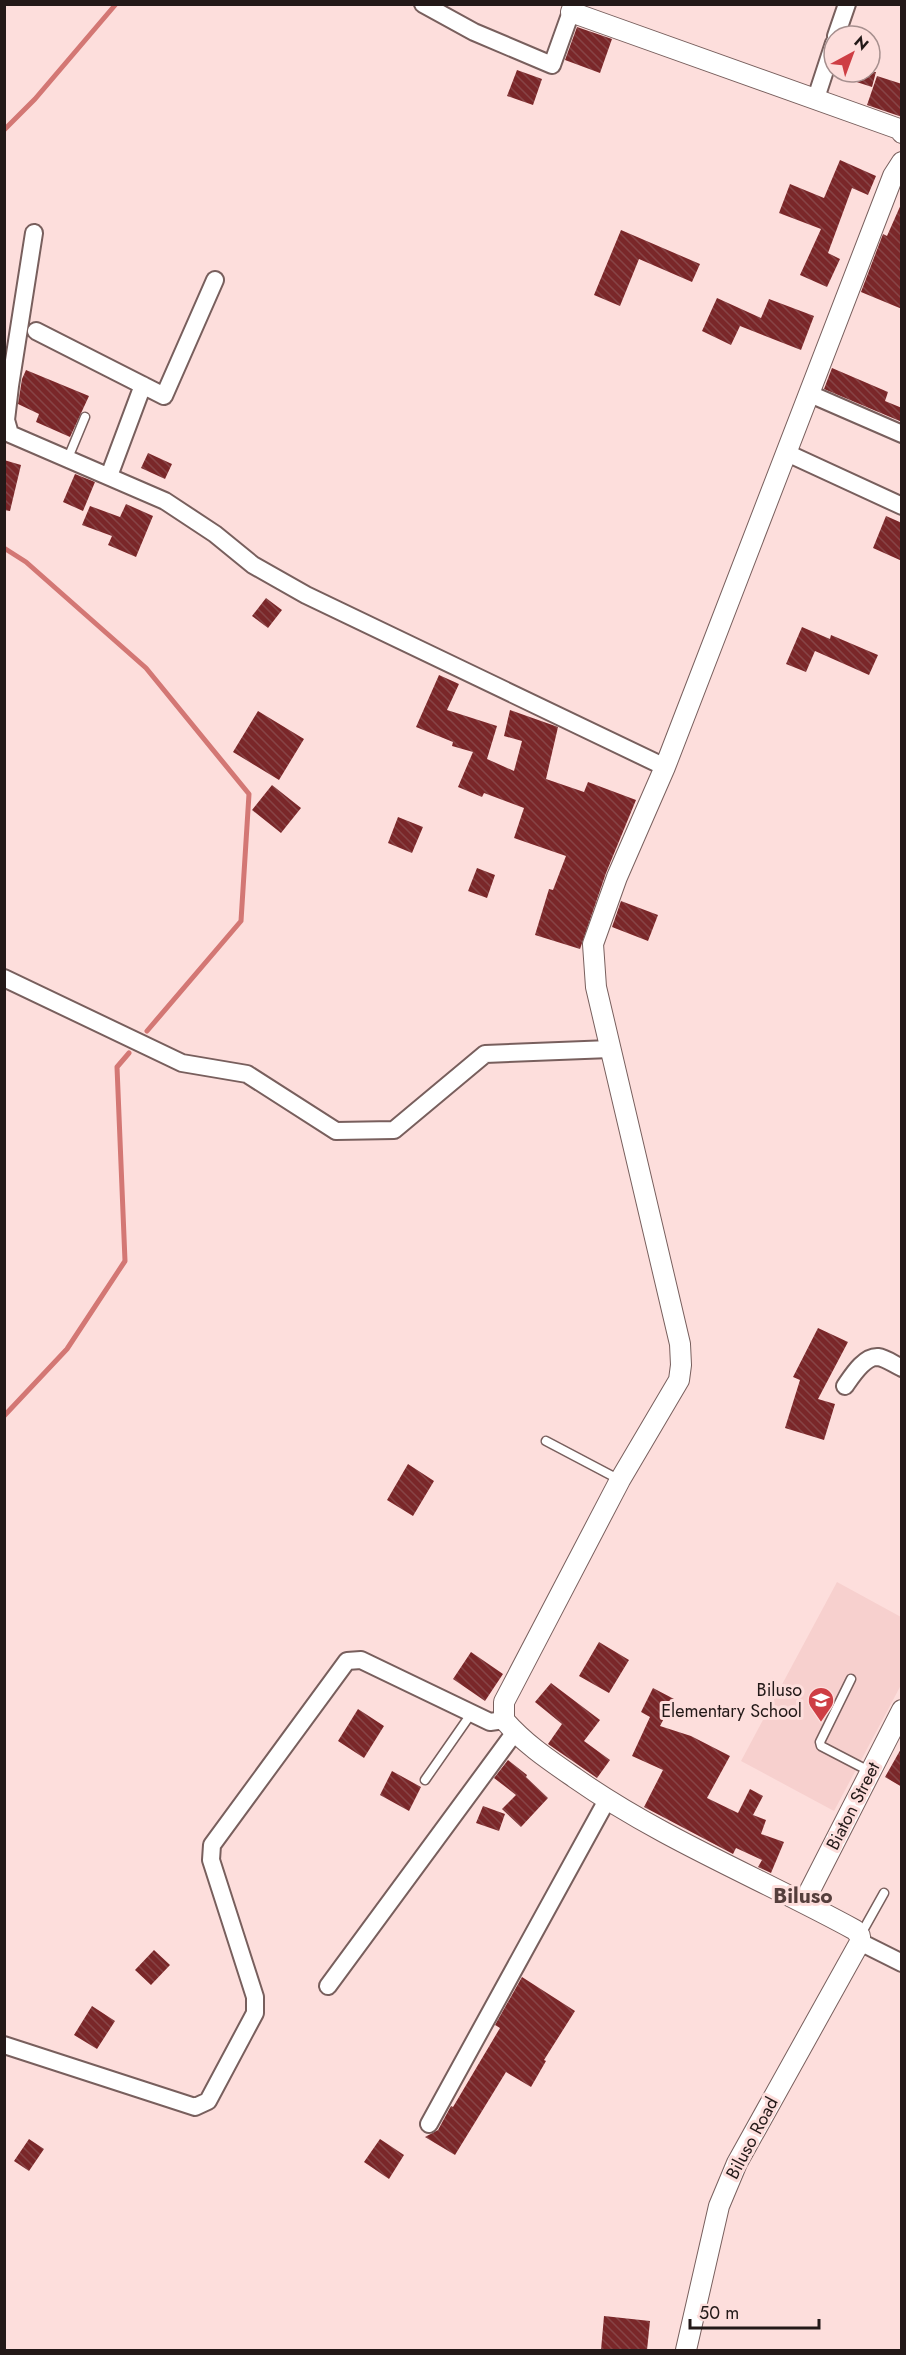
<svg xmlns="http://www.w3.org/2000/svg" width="906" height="2355" viewBox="0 0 906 2355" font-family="Jost,sans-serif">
<defs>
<pattern id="building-back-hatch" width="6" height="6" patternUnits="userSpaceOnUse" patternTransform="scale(1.5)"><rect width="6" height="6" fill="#7a2729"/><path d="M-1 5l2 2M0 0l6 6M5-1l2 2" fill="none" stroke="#874446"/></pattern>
</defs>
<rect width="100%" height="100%" fill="#fddedc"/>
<path fill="#f7d0ce" d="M837,1582L901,1617V1685L834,1811L741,1761Z"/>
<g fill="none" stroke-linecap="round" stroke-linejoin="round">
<path stroke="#d37774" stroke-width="5" d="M4,130L35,99L116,4
M4,548L26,562L146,668L249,794L241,921L147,1031
M4,1416L67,1349L125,1261L117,1067L129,1053"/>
</g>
<path fill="url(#building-back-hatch)" d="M577,27L612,39L600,73L565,60Z
M517,70L542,79L533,105L507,96Z
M836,72H876L872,87L835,75Z
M877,76L902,84V117L867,105Z
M840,160L876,176L868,195L852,188L828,253L840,259L827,287L800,275L821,229L779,213L790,184L824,198Z
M902,202V309L861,292L883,234L887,236Z
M621,230L700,264L692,282L639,259L620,306L594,295Z
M717,298L761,318L769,299L814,316L801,350L740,326L731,345L702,331Z
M832,368L888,392L885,401L902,408V422L824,389Z
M26,370L89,396L70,437L36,422L39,414L18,404L22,379Z
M148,453L172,464L165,479L141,468Z
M4,460L21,465L10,511L4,510Z
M75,474L95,482L83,511L63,502Z
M126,504L153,516L136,557L108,545L112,536L82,525L90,506L120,517Z
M886,516L902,523V561L873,548Z
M266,598L282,610L268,628L252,616Z
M802,627L830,639L831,635L878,655L869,675L815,651L806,672L786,664Z
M439,675L459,684L447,710L497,726L487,759L514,771L522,741L504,736L510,710L558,727L546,779L584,792L588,782L636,800L606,873L580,949L535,935L549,889L553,890L566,856L514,838L524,808L484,793L482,797L458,787L473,752L452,746L453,742L416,727Z
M258,711L304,739L279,780L233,752Z
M272,785L301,808L281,833L252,810Z
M398,817L423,827L412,853L388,843Z
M477,868L495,875L487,898L468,891Z
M621,901L658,915L648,941L612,927Z
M818,1328L848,1342L818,1399L835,1404L824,1440L785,1428L800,1380L793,1377Z
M408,1464L434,1481L413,1516L387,1500Z
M599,1642L629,1660L609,1693L579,1676Z
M471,1652L503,1674L485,1701L453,1679Z
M551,1683L600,1720L584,1741L610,1760L597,1778L548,1744L562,1724L535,1702Z
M653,1688L674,1699L660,1726L691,1736L730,1756L707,1798L738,1813L750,1789L763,1796L753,1815L766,1820L761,1834L784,1842L771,1873L758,1867L762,1860L736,1848L733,1854L644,1807L663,1770L632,1756L650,1717L641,1712Z
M358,1709L384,1726L364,1758L338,1741Z
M902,1747V1787L885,1777Z
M508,1760L527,1775L526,1777L548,1798L521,1827L502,1809L516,1795L494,1778Z
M392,1771L421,1787L409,1811L380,1795Z
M483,1806L505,1814L499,1831L476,1823Z
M154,1950L170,1965L151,1985L135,1970Z
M522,1977L575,2011L544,2060L546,2061L531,2087L506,2072L455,2155L425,2137L438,2130L451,2106L453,2107L500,2028L495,2025Z
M92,2006L115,2021L97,2049L74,2035Z
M29,2139L44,2149L29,2171L14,2161Z
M380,2139L404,2155L389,2179L364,2162Z
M604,2316L650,2321L647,2350H601Z"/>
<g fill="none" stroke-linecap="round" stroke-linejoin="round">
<g stroke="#785f5d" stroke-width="11">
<path id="service" d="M68,458L85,417
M546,1441L620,1480
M851,1679L820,1742L821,1746L871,1772
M425,1780L471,1714
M861,1934L884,1893"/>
</g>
<g stroke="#785f5d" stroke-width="20">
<path id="minor" d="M423,4L474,32L552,65L571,12
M836,36L847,4
M816,98L834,43
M34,233L10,386L6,420L10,434L165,501L215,534L253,565L306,595L665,767
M36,331L164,396L215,280
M810,394L902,434
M787,453L902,506
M109,476L143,385
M4,978L182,1063L247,1074L336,1131L394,1130L485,1054L610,1049
M845,1386C852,1376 864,1356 878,1357C886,1358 895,1365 902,1368
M860,1942L902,1963
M328,1986L515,1732
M4,2045L195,2107L208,2101L255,2013V1997L211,1860L212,1845L347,1661L361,1660L490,1722L504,1720
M429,2124L607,1800"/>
</g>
<g stroke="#785f5d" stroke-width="22">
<path id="tertiary" d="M574,4L571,12L899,129L902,133
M804,1902L902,1710
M686,2350L719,2206L737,2163L860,1942V1936L855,1930C762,1879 662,1839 575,1778C549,1760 525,1744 504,1720V1702L620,1480L679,1380L681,1365L680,1344L596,987L593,944L617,877L665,767L893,176L902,162"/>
</g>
<use href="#service" stroke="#fff" stroke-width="8"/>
<use href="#minor" stroke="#fff" stroke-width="16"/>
<use href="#tertiary" stroke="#fff" stroke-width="20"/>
</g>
<defs>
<g id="school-pin" transform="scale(1.35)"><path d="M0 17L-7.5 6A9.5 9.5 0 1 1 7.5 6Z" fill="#ce3e44" stroke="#fddedc"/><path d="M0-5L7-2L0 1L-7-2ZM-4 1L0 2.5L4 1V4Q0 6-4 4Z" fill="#fff"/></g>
</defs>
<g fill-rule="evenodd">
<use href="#school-pin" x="821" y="1700"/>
</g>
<g text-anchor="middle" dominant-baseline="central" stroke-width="6" stroke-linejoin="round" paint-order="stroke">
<g font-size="18" fill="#231918" stroke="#fddedc" text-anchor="end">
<text x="802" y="1690">Biluso<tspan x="802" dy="21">Elementary School</tspan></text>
</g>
<g font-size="18" fill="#231918" stroke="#fddedc">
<text transform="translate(853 1806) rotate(-63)">Biaton Street</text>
<text transform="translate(752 2138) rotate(-62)">Biluso Road</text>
</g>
<g font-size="21" font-weight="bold" fill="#553e3c" stroke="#fddedc">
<text x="803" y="1896">Biluso</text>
</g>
</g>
<rect width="906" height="2355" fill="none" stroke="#231918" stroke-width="12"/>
<g transform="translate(852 54) rotate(41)"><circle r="28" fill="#fddedc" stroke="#a68f8e" stroke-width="1.5"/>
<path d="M0-4.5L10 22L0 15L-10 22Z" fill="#ce3e44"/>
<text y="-9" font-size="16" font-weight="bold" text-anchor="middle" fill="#231918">N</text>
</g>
<path d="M690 2319v9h129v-9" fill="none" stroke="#231918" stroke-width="3"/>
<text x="699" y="2319" font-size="18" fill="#231918" stroke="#fddedc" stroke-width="4.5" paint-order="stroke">50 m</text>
</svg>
